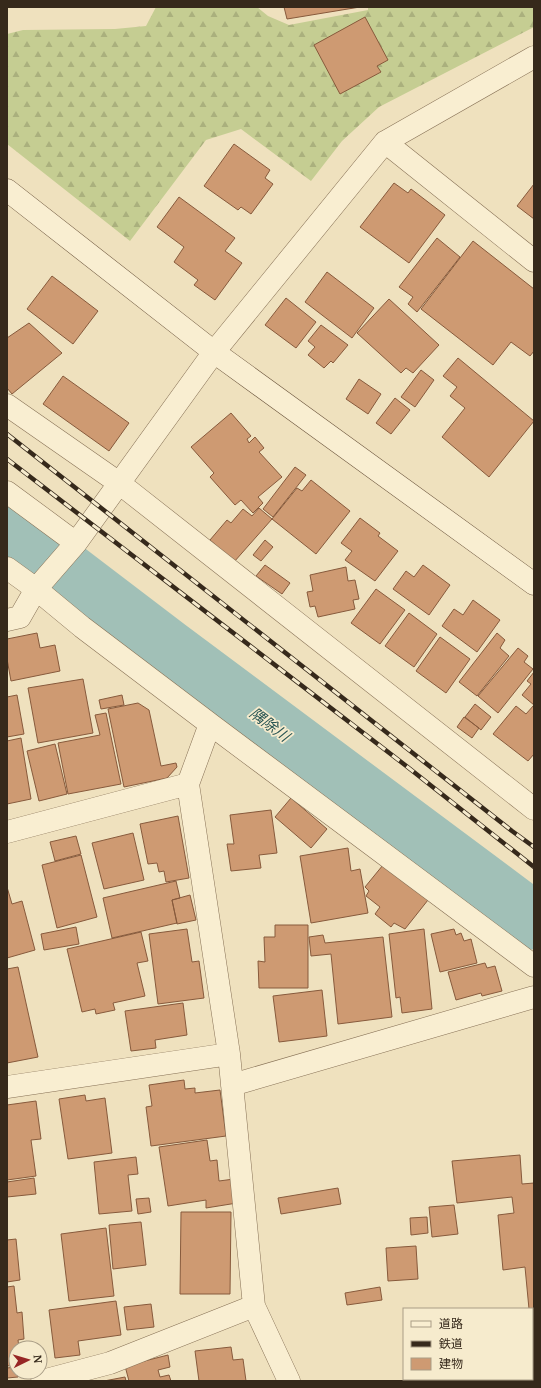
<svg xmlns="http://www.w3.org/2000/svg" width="541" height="1388" viewBox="0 0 541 1388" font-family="'PT Serif','Noto Sans JP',serif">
<defs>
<pattern id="forest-firs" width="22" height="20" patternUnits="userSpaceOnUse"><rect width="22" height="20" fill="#c5cd92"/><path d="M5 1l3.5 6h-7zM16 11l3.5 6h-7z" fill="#aab07d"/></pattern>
</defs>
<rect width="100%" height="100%" fill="#efe1be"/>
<path fill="url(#forest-firs)" d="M156,7H257L268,16L289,25L368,10V7H534V27L379,107L342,141L311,181L241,129L206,140L130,241L7,144V34L23,30L115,29L146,26Z"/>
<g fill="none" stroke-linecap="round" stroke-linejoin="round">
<path stroke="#a1c0b7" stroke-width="59" d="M7,529L62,568L167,648L532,920L534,919"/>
</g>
<path fill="#ce9a72" stroke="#875a3c" d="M284,7H360L287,19Z
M365,17L388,60L377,66L381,72L340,94L314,45Z
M234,144L270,170L265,178L273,184L251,214L241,207L238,210L204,186Z
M394,183L408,193L411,189L445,215L409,263L360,227Z
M534,184V219L517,206Z
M179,197L235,238L225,251L242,263L215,300L194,285L198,280L174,262L184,247L157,227Z
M437,238L460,257L417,312L408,304L413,297L399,287Z
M473,241L534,289V351L530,356L511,342L493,365L421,309Z
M327,272L374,308L352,338L305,302Z
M52,276L98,311L73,344L27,309Z
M286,298L316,322L296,348L265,325Z
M389,299L439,345L413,373L406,368L401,373L357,333Z
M29,323L62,353L12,394L7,388V338Z
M321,325L348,345L333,363L331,361L324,368L308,355L315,347L308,341Z
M458,358L534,421L489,477L442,437L465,408L450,396L457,387L443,376Z
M421,370L434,380L415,407L401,397Z
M63,376L129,423L109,451L43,404Z
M359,379L381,394L368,414L346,399Z
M395,398L410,410L391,434L376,423Z
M231,413L251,436L247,439L249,443L255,437L264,448L259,452L282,477L258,497L263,503L253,513L241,500L235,505L210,477L214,473L191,447Z
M295,467L306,475L273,517L263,509Z
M311,480L350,511L316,554L272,519L297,488L302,491Z
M259,508L272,519L234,562L210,540L227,520L231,523L243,509L252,516Z
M360,518L380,533L378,536L398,551L375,581L345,560L352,551L341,543Z
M265,540L273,547L261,561L253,555Z
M265,565L290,583L282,594L256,576Z
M423,565L450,585L429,615L393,589L406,571L414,577Z
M346,567L348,581L355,580L359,599L353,600L355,609L318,617L315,606L310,607L307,592L313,591L310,575Z
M376,589L405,610L380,644L351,623Z
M473,600L500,620L477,652L442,626L454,609L463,615Z
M409,613L437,634L414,667L385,646Z
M37,633L40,648L55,645L60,671L11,681L7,659V639Z
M497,633L505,640L500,648L509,656L477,696L459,682Z
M440,637L470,659L446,693L416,671Z
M518,648L528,656L524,662L533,669L498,713L478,696Z
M534,672V754L528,761L493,734L516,706L526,714L534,705L522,695L531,684L527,681Z
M83,679L93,733L38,743L28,688Z
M17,695L24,734L7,737V697Z
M122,695L124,705L101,709L99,700Z
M138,703L149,710L161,766L176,763L177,767L167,778L124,787L108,709Z
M475,704L491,717L481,730L465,717Z
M106,713L121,784L68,794L58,743L100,735L95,715Z
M464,717L479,728L472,738L457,727Z
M21,738L31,799L7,804V741Z
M55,744L67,794L39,801L27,751Z
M291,798L327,829L311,848L275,817Z
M271,810L277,853L259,855L261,868L231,871L227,844H234L230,815Z
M178,816L189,878L166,882L164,871L159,872L157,863L148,864L140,824Z
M133,833L144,880L104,889L92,843Z
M76,836L81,854L55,861L50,842Z
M348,848L351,871L360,869L368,913L311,923L300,856Z
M81,855L97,917L57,928L42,865Z
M383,865L428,900L405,929L394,923L391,927L375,914L380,907L366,896L369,891L365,887Z
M176,881L180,898L172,900L177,923L112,938L103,898Z
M7,887L12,904L22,901L35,950L7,958Z
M190,895L196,920L177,924L172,900Z
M275,925H308V988H259L258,961L265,962L264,937H275Z
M76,927L79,944L44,950L41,934Z
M187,929L192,962L199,961L204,998L158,1004L149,934Z
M424,929L432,1009L402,1013L400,997L396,998L389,934Z
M454,929L456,935L461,933L464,941L471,939L477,963L440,972L431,934Z
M141,932L148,961L137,963L145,996L113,1003L115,1010L96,1014L95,1009L82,1012L67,949Z
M323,935L325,943L383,937L392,1017L338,1024L331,954L311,956L309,937Z
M485,963L487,968L495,966L502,991L482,996L481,993L456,1000L448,972Z
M18,967L38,1057L7,1063V969Z
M322,990L327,1036L279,1042L273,996Z
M183,1003L187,1035L155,1040L156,1048L131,1051L125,1011Z
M184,1080L185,1089L195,1088V1093L220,1090L226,1136L151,1146L146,1107L152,1106L149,1085Z
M85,1095L86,1101L105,1098L112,1153L68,1159L59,1099Z
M36,1101L41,1139L31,1140L36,1176L7,1180V1105Z
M207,1140L210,1161L217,1160L219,1181L234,1179L237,1203L206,1208V1200L168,1206L159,1147Z
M520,1155L522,1184L534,1183V1381H480L479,1379H532V1309H529L525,1267L503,1270L498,1215L514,1213L512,1197L457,1203L452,1161Z
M136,1157L138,1174L128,1175L132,1211L99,1214L94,1162Z
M34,1178L36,1194L7,1197V1182Z
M338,1188L341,1204L281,1214L278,1198Z
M149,1198L151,1212L138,1214L136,1199Z
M454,1205L458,1234L432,1237L429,1207Z
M181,1212H231L230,1294H180Z
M427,1217L428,1233L411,1235L410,1218Z
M141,1222L146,1265L113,1269L109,1225Z
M106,1228L114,1296L69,1301L61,1234Z
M16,1239L20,1280L7,1282V1240Z
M416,1246L418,1279L388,1281L386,1248Z
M14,1286L17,1313L22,1312L24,1339L18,1340L19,1348H16V1365L7,1366V1287Z
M380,1287L382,1300L347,1305L345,1293Z
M116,1301L121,1335L78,1341L80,1355L55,1358L49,1310Z
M151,1304L154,1327L127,1330L124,1307Z
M231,1347L233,1360L243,1359L246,1381H199L195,1351Z
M168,1355L170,1367L158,1370L160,1377L169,1375L171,1381H129L125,1366Z
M16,1367V1372H18V1377L7,1378V1368Z
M125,1377L126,1381H104Z"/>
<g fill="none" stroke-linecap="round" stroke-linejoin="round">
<g stroke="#877156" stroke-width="23">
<path id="street" d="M385,142L534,261
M7,405L119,483L534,809
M7,492L76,543
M7,568L36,589L82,627L210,724L188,784L229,1054L254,1306L289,1381
M7,620L20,617L36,589L76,543L214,352L385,142L534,57
M210,724L534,966
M7,832L188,784
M232,1085L534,997
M7,1087L229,1054
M42,1381L110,1363L254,1306"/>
</g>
<g stroke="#69523a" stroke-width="23">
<path id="secondary" d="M7,190L214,352L534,584"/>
</g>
<use href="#street" stroke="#f9eed1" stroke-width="22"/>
<use href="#secondary" stroke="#f9eed1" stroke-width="22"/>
<g stroke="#36291b" stroke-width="4.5">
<path id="rail" d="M7,434L512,831L534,847
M7,459L405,765L534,867"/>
</g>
<use href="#rail" stroke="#f6ebcd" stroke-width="3" stroke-dasharray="9" stroke-linecap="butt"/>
</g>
<g text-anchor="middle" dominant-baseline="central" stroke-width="3.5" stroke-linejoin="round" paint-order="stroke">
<g font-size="15" font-style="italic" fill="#2a5654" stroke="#f6ebcd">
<text transform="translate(270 724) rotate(37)">隅除川</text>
</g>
</g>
<rect width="541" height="1388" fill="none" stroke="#36291b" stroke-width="16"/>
<rect x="403" y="1308" width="130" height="72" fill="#f6ebcd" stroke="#a99d86"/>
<rect x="411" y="1321" width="20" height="6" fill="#f9eed1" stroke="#a99d86"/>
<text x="439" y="1328" font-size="12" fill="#36291b">道路</text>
<rect x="411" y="1341" width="20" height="6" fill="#36291b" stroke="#a99d86"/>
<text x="439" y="1348" font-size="12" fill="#36291b">鉄道</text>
<rect x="411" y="1358" width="20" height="12" fill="#ce9a72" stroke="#a99d86"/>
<text x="439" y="1368" font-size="12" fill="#36291b">建物</text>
<g transform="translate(28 1360) rotate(85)"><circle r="19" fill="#f6ebcd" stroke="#a99d86"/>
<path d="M0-3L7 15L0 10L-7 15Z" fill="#972625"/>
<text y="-6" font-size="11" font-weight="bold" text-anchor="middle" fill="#36291b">N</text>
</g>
</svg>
